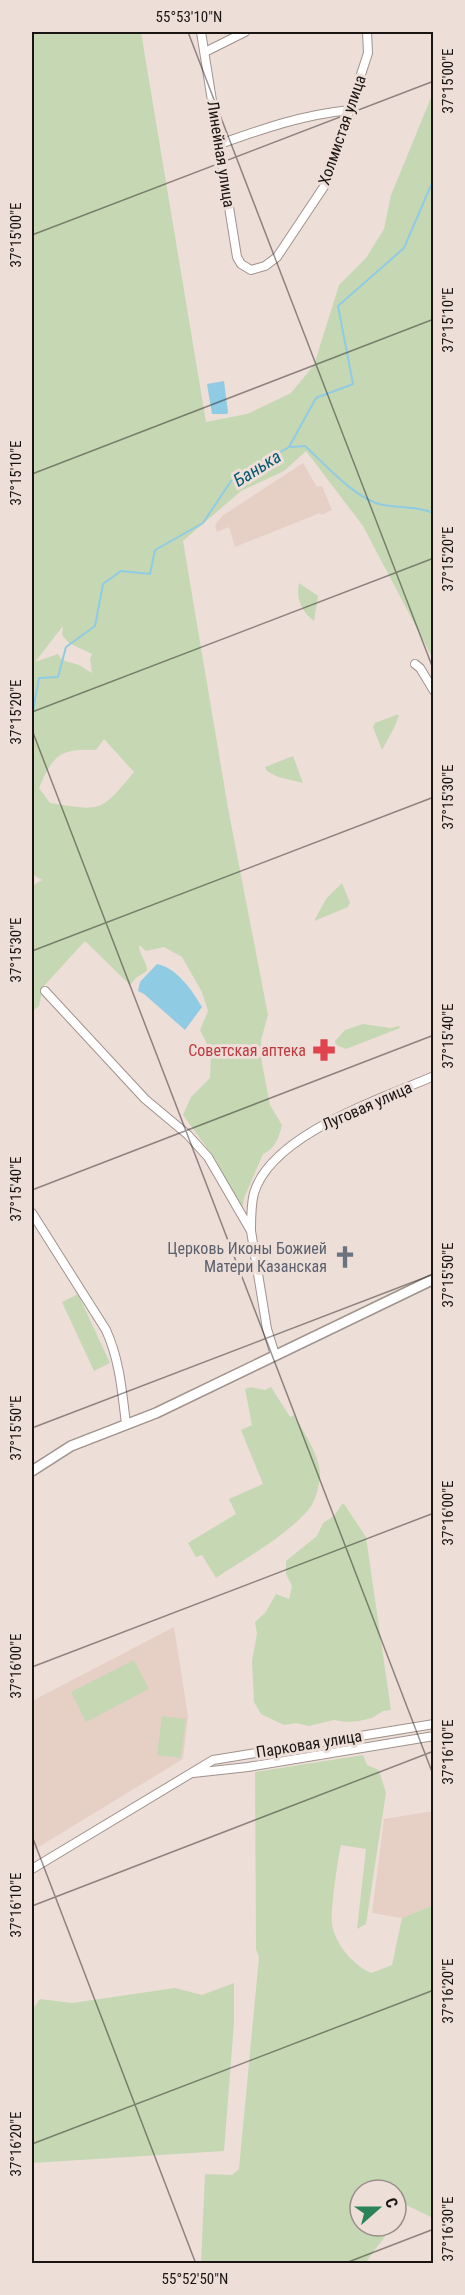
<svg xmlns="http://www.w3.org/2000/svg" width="465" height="2295" viewBox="0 0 465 2295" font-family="'Roboto Condensed',sans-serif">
<rect width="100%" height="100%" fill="#edded8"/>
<path fill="#e6d0c6" d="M303,463L317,487L322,486L332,510L321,515L320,513L235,547L229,527L217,532L215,525L222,516Z
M174,1627L188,1716L183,1759L32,1851V1701Z
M433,1811V1905L402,1918L372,1913L384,1819Z"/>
<path fill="#c5d8b3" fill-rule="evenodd" d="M32,32H141L206,422L247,414L291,393L314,365L339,285L366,258L384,229L391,195L433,93V659L363,526L306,451L284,471L241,491L183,541L228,808L268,1015L261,1040L262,1063L270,1105L282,1125C279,1137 276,1148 263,1154L244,1198L242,1210L216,1160L183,1115L191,1097L210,1078L211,1052L200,1030L208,1011L202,992L182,957L164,947L146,951L139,945C139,955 147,961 147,971L136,978L130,985L85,941L43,987L39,1006L32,1012V886L42,880L32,874ZM63,626L62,635L69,643L92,654L90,658L92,673L79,665L62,660L58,654L35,662ZM104,739L134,772C100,813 102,811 50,803L39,788C53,755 60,748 96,750Z
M299,583L318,596L314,621C301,611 296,599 299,583Z
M396,715H399L394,728L382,750L373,727L375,723Z
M293,756L303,783L278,777L267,771L265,767Z
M342,883L350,903L348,907L314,921L326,899Z
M363,1024L391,1028L399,1026L400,1028L346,1049L336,1045L335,1041L345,1030Z
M78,1294L110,1363L94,1371L62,1302Z
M251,1387L265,1390L271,1387L290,1417L294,1415C304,1433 319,1454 320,1474C320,1484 315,1502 309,1509C284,1538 247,1557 216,1578L202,1555L196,1557L188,1543L236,1514L229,1499L263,1484L241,1430L252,1425L245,1389Z
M342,1504H344L366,1537L391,1710L383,1711L372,1718L359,1721L346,1722L334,1720L309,1726L296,1723L284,1725L261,1714L254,1702L252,1661L257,1634L255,1622L265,1613L276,1594L289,1599L292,1586L286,1574V1561L317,1536L323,1523L334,1516Z
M134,1660L149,1689L86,1722L71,1692Z
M162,1716L186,1719L181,1758L157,1755Z
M363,1755L367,1765L379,1770L386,1793L366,1924L357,1929L366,1849L341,1845C338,1858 330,1912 332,1924C335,1944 353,1965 371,1973L392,1965L402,1918L433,1905V2218L404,2204L396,2218V2190H360V2226H392C384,2240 374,2249 366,2263H201L205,2174L232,2175L239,2169L259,1957L256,1949L255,1772Z
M234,1983V2023L224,2151L32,2163V2010L40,1999L72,2003L175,1988L202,1995Z"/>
<path fill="#90cbe4" d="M224,381L228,412L227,414H212L207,384Z
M157,964C177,968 192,990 202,1007L185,1030L144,994L138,991L140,982Z"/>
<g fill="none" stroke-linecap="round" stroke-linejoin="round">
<path stroke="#90cbe4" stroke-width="2" d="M291,447L305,446C325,464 356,500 383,505C400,508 417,506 434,513
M32,716L39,678L58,677L66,647L95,626L103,584L121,571L150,574L155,550L203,523L231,481L289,447L316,398L353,384L338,306L404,248L434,178"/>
<g stroke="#a0928c" stroke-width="10">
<path id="minor" d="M201,32L237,257L241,264L251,270L265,266L277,257L325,185L368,53L367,32
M205,52L245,32
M220,144C265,128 302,115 350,110
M415,664L420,668L434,691
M45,991L145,1099L188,1135L208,1157L251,1231L267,1329L275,1355
M32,1213L106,1330C120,1361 122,1392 126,1424
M251,1229C251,1217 251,1205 254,1193C272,1134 381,1099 434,1076
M193,1773L248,1767L434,1736
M32,1869L213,1760L434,1724"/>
</g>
<g stroke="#a0928c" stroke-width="12">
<path id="tertiary" d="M32,1471L71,1446L156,1413L434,1279"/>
</g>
<use href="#minor" stroke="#fff" stroke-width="8"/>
<use href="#tertiary" stroke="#fff" stroke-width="9"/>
</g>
<path fill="none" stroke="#1a1513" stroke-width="1.5" stroke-opacity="0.45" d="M188,32L434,671M32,235L434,81M32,474L434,319M32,712L434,558M32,730L434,1777M32,951L434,797M32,1190L434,1035M32,1428L434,1274M32,1667L434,1513M32,1836L196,2264M32,1906L434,1751M32,2144L434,1990M343,2264L434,2229"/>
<defs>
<g id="pharmacy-bare" transform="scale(1.8)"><path d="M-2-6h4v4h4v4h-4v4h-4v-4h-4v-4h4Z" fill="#e0444e" stroke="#edded8" stroke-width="2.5" paint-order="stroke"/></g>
<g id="church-bare" transform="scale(1.8)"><path d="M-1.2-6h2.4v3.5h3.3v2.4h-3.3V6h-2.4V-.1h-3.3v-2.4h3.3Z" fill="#6b7280" stroke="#edded8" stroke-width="2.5" paint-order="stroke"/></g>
</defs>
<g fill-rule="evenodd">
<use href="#pharmacy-bare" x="324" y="1050"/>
<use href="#church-bare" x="345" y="1257"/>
</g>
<g text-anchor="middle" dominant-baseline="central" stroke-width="6" stroke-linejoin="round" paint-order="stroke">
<g font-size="16" fill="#1a1513" stroke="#edded8">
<text transform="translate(342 130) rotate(-71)">Холмистая улица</text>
<text transform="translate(221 154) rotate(81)">Линейная улица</text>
<text transform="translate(367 1106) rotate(-24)">Луговая улица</text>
<text transform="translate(309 1744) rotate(-9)">Парковая улица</text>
</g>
<g font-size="16" fill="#be3a42" stroke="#edded8" text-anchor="end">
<text x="306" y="1050">Советская аптека</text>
</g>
<g font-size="16" fill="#5b616d" stroke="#edded8" text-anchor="end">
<text x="327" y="1248">Церковь Иконы Божией<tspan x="327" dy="18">Матери Казанская</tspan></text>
</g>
<g font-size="18" font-style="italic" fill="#085a72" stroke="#edded8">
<text transform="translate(257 468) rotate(-32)">Банька</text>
</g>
</g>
<rect width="465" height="2295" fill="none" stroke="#edded8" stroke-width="66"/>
<g transform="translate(378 2208) rotate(69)"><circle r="28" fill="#edded8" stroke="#998e89" stroke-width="1.5"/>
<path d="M0-4.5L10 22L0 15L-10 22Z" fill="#2b8459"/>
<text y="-9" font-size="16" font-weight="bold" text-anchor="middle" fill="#1a1513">С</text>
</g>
<rect x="33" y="33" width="399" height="2229" fill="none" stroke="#1a1513" stroke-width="2"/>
<g font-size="15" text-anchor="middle" fill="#1a1513">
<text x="189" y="22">55°53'10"N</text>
<text transform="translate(448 81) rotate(-90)" y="5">37°15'00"E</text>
<text transform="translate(16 235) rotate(-90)" y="5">37°15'00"E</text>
<text transform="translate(448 320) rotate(-90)" y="5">37°15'10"E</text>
<text transform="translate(16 473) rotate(-90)" y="5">37°15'10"E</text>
<text transform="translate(448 559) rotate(-90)" y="5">37°15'20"E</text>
<text transform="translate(16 712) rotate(-90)" y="5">37°15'20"E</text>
<text transform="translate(448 797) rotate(-90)" y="5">37°15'30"E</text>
<text transform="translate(16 950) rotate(-90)" y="5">37°15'30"E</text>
<text transform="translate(448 1036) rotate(-90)" y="5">37°15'40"E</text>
<text transform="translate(16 1189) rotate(-90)" y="5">37°15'40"E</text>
<text transform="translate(448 1275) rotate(-90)" y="5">37°15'50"E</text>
<text transform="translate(16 1428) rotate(-90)" y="5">37°15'50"E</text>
<text transform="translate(448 1513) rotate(-90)" y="5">37°16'00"E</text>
<text transform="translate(16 1666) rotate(-90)" y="5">37°16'00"E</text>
<text transform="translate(448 1752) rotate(-90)" y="5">37°16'10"E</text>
<text transform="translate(16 1905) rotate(-90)" y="5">37°16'10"E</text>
<text transform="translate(448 1991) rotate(-90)" y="5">37°16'20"E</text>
<text transform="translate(16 2144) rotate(-90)" y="5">37°16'20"E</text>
<text transform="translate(448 2229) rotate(-90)" y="5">37°16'30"E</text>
<text x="195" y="2284">55°52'50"N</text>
</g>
</svg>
